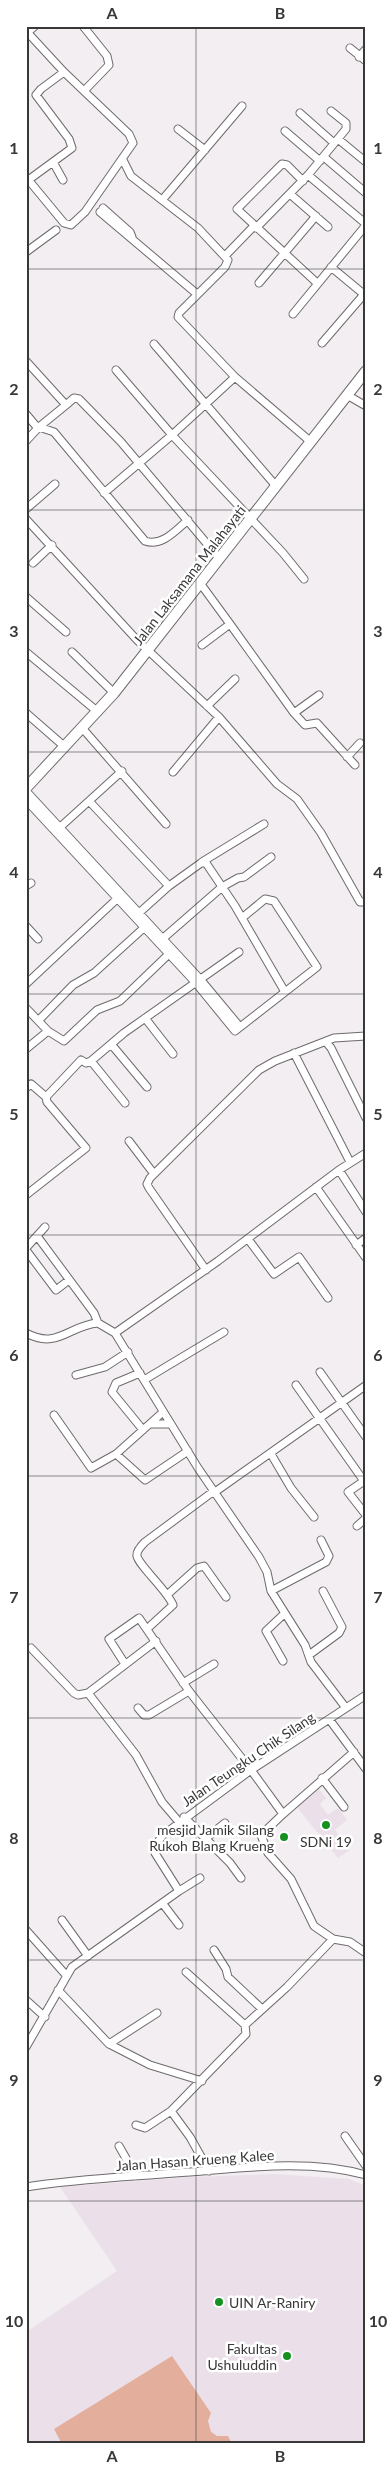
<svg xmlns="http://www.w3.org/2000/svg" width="392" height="2470" viewBox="0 0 392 2470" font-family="Lato,sans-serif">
<rect width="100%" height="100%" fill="#f2eef1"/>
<path fill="#ebe0e9" d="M316,1785L326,1798L320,1804L328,1815L338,1808L347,1820L335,1830L350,1850L338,1858L295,1805Z
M274,2174L349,2179L366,2186V2444H26V2332L117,2271L60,2187L190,2177Z"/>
<path fill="#e3ae9b" d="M172,2356L211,2413L208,2421L211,2432L217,2436H228L232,2444H62L54,2429Z"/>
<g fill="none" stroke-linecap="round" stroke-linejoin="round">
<g stroke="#6e6a6d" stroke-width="9">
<path id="minor" d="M83,26L107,56L109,65L84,91
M26,34L35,26
M350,48L366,61
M359,57L366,49
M300,113L334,143
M178,129L205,150
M285,131L320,161
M338,139L366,162
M324,157L366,193
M123,160L131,176L198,228L228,260L225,267L179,313L178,317L235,377L311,442
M53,162L63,180
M308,175L366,224
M26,177L64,223L71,225L85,212L133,143L129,134L64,72L28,33
M27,181L72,148L69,139L36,95L41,89L64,72
M303,181L287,165L282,164L237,209L317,283
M290,194L328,227
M163,199L242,106
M103,208L130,232L132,237
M100,212L197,294
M256,228L308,175L346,129V123L331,111
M26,252L56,230
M225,256L254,226
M331,267L366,296
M259,283L316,216
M293,314L366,225
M322,343L366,292
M154,344L276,486
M26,361L66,405L39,427L26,441
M116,370L172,435L283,553L304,579
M347,395L366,406
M66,405L74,398L79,399L121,442L219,558
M26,414L36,426L54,432L145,541C162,547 176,530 188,520
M104,493L172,435L235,377
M26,509L55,484
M26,519L137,640L219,717L277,784L297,799L321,833L360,902H366
M33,563L52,545
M200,583L230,624L202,645
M26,597L66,632
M230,624L294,713L305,725L317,723L355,765
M26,652L98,712
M72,652L114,693
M207,706L235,679
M26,713L65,747
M294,713L319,695
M83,729L166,824
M347,757L360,743
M173,772L219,717
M26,791L200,979L240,1027
M26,800L195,982L235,1031L317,967L274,901L265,899L242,918
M89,801L169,886
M57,830L122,771
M202,862L264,824
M26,886L31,883
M139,913L169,886L201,863H206L235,906L285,992
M26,926L38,939
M160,941L222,887L238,878L244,877L271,857
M26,984L119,897
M26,1008L48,1031L64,1041L97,1010L120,1001L171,952
M145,1018L173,1054
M39,1020L73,985L94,973L147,925
M326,1042L331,1048L366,1118
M111,1044L147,1087
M26,1049L48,1031
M294,1053L350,1162
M91,1061L125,1103
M26,1088L31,1084L46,1097
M129,1141L154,1174
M339,1170L366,1212
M316,1187L366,1258
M26,1195L86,1148L47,1102L46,1097L81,1060L86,1063L91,1061L124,1033L239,952
M37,1236L94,1313L98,1323
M248,1239L274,1274L299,1257L328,1298
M356,1245L366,1238
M26,1248L45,1227
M26,1250L56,1290L69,1280
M206,1270L149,1188L147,1184L150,1178L259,1070L275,1061L334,1038L366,1036
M26,1333C58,1350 69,1325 98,1323L115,1333L198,1468L259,1557L267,1572L271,1591L305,1645L311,1662L346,1708
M115,1333L218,1261L339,1170L366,1153
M320,1372L366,1437
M140,1373L116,1383L112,1392L143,1430
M76,1375L105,1367L128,1352
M144,1380L224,1332
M296,1385L366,1484
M54,1415L91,1468L116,1454L145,1480L188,1451
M150,1424H171
M116,1454L163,1412
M271,1454L291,1488L314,1517
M364,1481L348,1492L366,1515
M215,1492L365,1386
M357,1526L366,1518
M271,1591L326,1562L329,1556L321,1540
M168,1594L197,1568L204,1566L226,1597
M148,1628L173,1605C167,1590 139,1566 137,1556C136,1551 142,1545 145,1542L214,1491
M31,1648L74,1693L78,1695L88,1693L156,1641
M309,1655L339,1633L342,1627L323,1591
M283,1661L266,1631L284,1614
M125,1664L109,1639L139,1618L189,1691L251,1770L283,1814L354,1752
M183,1683L214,1664
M88,1693L136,1755L162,1802L179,1822
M138,1708L144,1715H149L189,1691
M329,1719L366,1769
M322,1778L344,1807
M283,1814L261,1835L268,1853L291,1879L314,1926L333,1939L350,1942L366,1953
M184,1817L230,1863L241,1878
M205,1839L225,1823
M179,1891L200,1878
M163,1904L179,1925
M62,1920L88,1956
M26,1930L66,1975
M214,1950L226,1969L228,1977L262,2009
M186,1972L245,2025
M58,1990L109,2044L150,2065L202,2081
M26,2000L45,2017
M109,2044L157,2013
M26,2047L72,1967L179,1891L155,1853V1846L163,1835L251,1770L366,1695
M171,2111L190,2137L209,2171
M136,2125L145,2128L171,2111L246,2034L245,2025L287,1987L333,1939
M345,2136L366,2166
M119,2146L136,2176
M26,2187C75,2179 125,2177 175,2173C237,2169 305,2158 366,2175"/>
</g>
<g stroke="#6e6a6d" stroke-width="12">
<path id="highway" d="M26,788L114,693L366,371"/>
</g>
<use href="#minor" stroke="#fff" stroke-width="7"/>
<use href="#highway" stroke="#fff" stroke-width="10"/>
</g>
<path fill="none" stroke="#393839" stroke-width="1" stroke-opacity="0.55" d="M196,26V2444M26,269H366M26,510H366M26,752H366M26,994H366M26,1235H366M26,1476H366M26,1718H366M26,1960H366M26,2201H366"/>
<g fill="#159120" stroke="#fff" stroke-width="2">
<circle cx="326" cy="1825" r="5"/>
<circle cx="284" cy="1837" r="5"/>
<circle cx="219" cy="2302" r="5"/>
<circle cx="287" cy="2356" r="5"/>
</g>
<g text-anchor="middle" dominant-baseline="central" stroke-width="5" stroke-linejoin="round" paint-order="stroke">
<g font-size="14" fill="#393839" stroke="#fff">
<text transform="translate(189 575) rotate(-52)">Jalan Laksamana Malahayati</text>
<text transform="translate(248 1759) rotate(-34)">Jalan Teungku Chik Silang</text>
<text transform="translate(195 2160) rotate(-4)">Jalan Hasan Krueng Kalee</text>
</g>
<g font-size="14" fill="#393839" stroke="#fff" text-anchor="end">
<text x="274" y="1829">mesjid Jamik Silang<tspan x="274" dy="16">Rukoh Blang Krueng</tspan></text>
<text x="326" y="1841" text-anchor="middle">SDNi 19</text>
<text x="229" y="2302" text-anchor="start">UIN Ar-Raniry</text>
<text x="277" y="2348">Fakultas<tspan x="277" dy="16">Ushuluddin</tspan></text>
</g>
</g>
<rect width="392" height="2470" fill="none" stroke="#ffffff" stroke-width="55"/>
<rect x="28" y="28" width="336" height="2414" fill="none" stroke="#393839" stroke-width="2"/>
<g font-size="16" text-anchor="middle" font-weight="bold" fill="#393839">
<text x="112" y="19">A</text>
<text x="280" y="19">B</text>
<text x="14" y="154">1</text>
<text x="378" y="154">1</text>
<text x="14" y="395">2</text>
<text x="378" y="395">2</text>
<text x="14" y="637">3</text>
<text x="378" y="637">3</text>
<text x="14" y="878">4</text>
<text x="378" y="878">4</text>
<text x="14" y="1120">5</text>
<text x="378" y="1120">5</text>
<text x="14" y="1361">6</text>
<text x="378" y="1361">6</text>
<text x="14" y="1603">7</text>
<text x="378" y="1603">7</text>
<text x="14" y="1844">8</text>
<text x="378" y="1844">8</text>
<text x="14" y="2086">9</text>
<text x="378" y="2086">9</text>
<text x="14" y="2327">10</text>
<text x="378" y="2327">10</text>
<text x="112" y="2462">A</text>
<text x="280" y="2462">B</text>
</g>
</svg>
